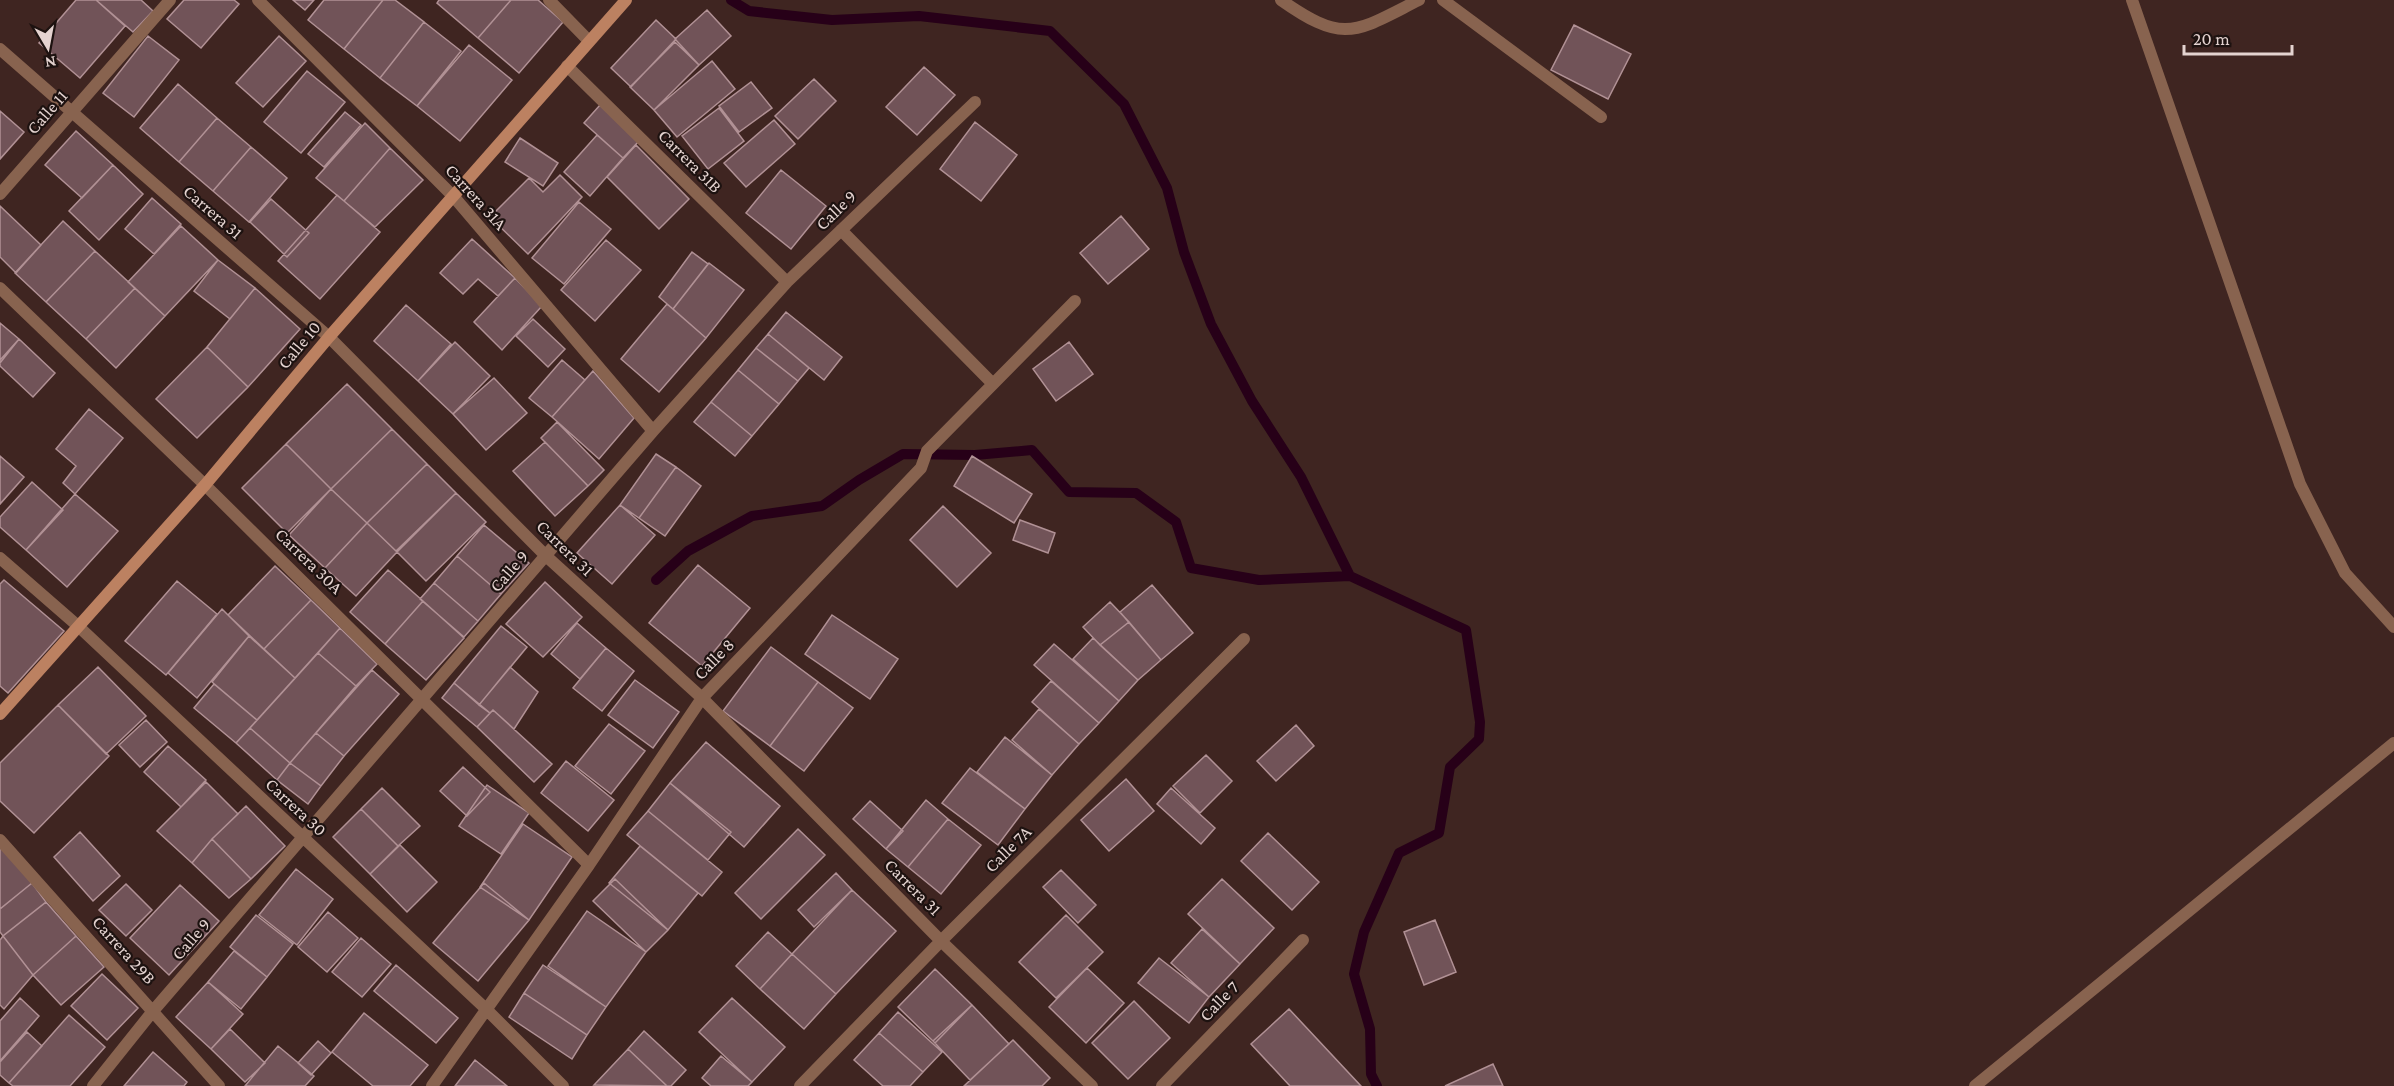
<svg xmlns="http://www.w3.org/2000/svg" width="2394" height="1086" viewBox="0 0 2394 1086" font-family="'Crimson Pro',serif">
<rect width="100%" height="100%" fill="#3f2521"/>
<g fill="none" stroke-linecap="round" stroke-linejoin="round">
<path stroke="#270018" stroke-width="10" d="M731,0L749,11L832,20L919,16L1050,31L1124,104L1167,188L1184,252L1211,324L1252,401L1301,477L1350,576L1466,630L1480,722L1479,739L1450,767L1439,833L1399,853L1364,932L1354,974L1370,1029L1371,1074L1377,1086
M656,580L688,551L752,516L822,506L859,480L903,454L975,455L1032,450L1069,492L1136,493L1176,522L1191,568L1259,580L1350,576"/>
</g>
<path fill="#715358" stroke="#b19195" stroke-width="1.5" d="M76,0H96L125,26L80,78L39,43Z
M96,0H141L153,11L133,32Z
M184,0H234L239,4L201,48L167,19Z
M293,0H314L305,10Z
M324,0H383L344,49L308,20Z
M383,0H395L424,22L380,78L344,49Z
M439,0H511L478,38L437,3Z
M511,0H538L563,22L519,73L478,38Z
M707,10L731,36L699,65L675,39Z
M656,20L676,39L631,87L611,68Z
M424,22L461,51L417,106L380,78Z
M1574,25L1631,54L1608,99L1551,70Z
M148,36L179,60L134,117L103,93Z
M279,36L306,61L263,107L236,83Z
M675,42L699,65L654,110L630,87Z
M469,45L512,80L460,141L417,106Z
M712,61L735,89L677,137L654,110Z
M924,67L955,95L917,135L886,107Z
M307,71L345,102L301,153L264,122Z
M814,79L836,101L798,139L775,116Z
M751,82L772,108L739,132L719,106Z
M178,84L217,118L179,162L140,128Z
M600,105L639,141L623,158L584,123Z
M719,108L744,141L708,169L682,136Z
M0,111L24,132L0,159Z
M345,112L361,125L324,167L308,154Z
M217,118L251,147L213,191L179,162Z
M774,120L795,144L746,187L724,163Z
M975,122L1017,155L981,201L940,169Z
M365,123L390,148L344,201L316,178Z
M76,131L113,165L82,198L45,165Z
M597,135L623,158L590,196L564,172Z
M520,138L558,163L543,186L505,162Z
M636,145L689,199L659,229L607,177Z
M251,147L287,178L249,222L213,191Z
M390,148L423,180L375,227L344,201Z
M113,165L143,194L99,240L69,211Z
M781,170L826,206L791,249L746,213Z
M560,175L582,197L528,254L490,217L529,178L543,192Z
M337,195L380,232L320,299L278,261Z
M152,198L181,224L154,254L125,229Z
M271,199L309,233L287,257L250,222Z
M579,202L611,229L564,284L532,258Z
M0,206L41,245L16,273L0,257Z
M1121,216L1149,249L1108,284L1080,253Z
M63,221L95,251L46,302L15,273Z
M181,226L218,260L165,316L128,282Z
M472,239L515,278L498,296L478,279L463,294L440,273Z
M606,240L641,270L595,321L561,290Z
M95,251L135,288L86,339L46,302Z
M692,252L708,264L673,309L659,297Z
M218,260L255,288L230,319L194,291Z
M709,263L744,290L706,338L673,309Z
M515,278L542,306L502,350L474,322Z
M135,288L165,316L116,368L86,339Z
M255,288L300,329L248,387L207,347Z
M667,304L706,338L659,392L621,359Z
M406,305L451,344L418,381L374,341Z
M786,312L842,357L824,380L768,334Z
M533,319L565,349L548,367L516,336Z
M0,323L19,339L0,363Z
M768,334L809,368L798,381L756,348Z
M19,339L55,373L33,397L0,366V360Z
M455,342L490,376L453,414L418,381Z
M1069,342L1093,374L1056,401L1033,369Z
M207,347L248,387L197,438L156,399Z
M756,348L798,381L779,404L738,370Z
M562,360L585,380L552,417L529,398Z
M738,370L779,404L752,436L711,402Z
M593,371L634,418L599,459L552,417Z
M494,378L527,413L486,450L453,414Z
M347,384L392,429L331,489L286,444Z
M711,402L752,436L735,456L694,422Z
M89,409L123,438L75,494L63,483L76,466L56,449Z
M557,422L604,470L588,486L541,438Z
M392,429L427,464L367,523L331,489Z
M545,442L588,486L555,516L513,471Z
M286,444L331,489L287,533L242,488Z
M656,454L676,467L639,518L620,505Z
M0,456L24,477L0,504Z
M972,456L1032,494L1014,523L954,486Z
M427,464L456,493L396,551L367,523Z
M676,467L701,486L665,536L639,518Z
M32,482L63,510L26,550L0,527V517Z
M331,489L367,523L325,568L289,535Z
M456,493L486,522L426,581L397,552Z
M75,494L118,531L67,587L26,550Z
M620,505L655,535L612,584L577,553Z
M943,506L991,553L957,587L910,540Z
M1020,520L1055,533L1048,553L1013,540Z
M367,523L397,552L356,596L325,568Z
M484,525L529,563L501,594L457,556Z
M457,556L501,594L478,621L434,583Z
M698,565L750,608L702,666L649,623Z
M275,566L311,600L264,649L228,615Z
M388,570L423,601L385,644L350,612Z
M4,580L64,631L8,693L0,686V584Z
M177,581L217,614L166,675L125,641Z
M545,582L582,617L543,657L506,624Z
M434,583L478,621L464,637L420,599Z
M1152,585L1193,633L1161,660L1120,612Z
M311,600L340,628L295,678L264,649Z
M423,601L464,638L426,680L385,644Z
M1110,602L1129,622L1100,645L1083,627Z
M222,609L249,636L197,698L168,673Z
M832,615L898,659L870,699L805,654Z
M1129,622L1161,660L1138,680L1100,645Z
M577,623L606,648L580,679L551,654Z
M501,626L527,647L479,705L454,683Z
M340,628L377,664L356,686L318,653Z
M249,636L295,678L257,720L212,682Z
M1093,638L1138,680L1119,701L1073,659Z
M1054,644L1119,701L1099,723L1034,665Z
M771,647L818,682L770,746L723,711Z
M606,648L634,671L602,711L573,688Z
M318,653L356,686L290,763L250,728Z
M98,667L146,716L106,754L58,705Z
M510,667L538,692L514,729L493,710L490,713L479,705Z
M372,670L399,694L344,756L316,733Z
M635,680L679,712L653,748L608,715Z
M1051,681L1099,723L1079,744L1032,702Z
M818,682L853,708L804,771L770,746Z
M454,683L490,713L477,727L442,698Z
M214,684L257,720L236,743L194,708Z
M58,705L109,756L34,833L0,801V763Z
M1039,709L1079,744L1052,775L1012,740Z
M493,710L552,764L534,782L477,727Z
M146,720L167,742L140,767L119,745Z
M609,724L645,751L611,794L575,766Z
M1296,725L1314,746L1276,781L1257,761Z
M250,728L290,763L277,780L236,743Z
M316,733L344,756L321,786L290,763Z
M1005,737L1052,775L1025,809L977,772Z
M706,742L780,806L744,847L670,783Z
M168,746L206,780L181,807L144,772Z
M1206,755L1232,781L1200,813L1173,786Z
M566,761L614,800L588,831L541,793Z
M290,763L321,786L308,804L277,780Z
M463,767L490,792L467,816L440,791Z
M970,768L1025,809L998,845L942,803Z
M1126,779L1154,811L1109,851L1081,820Z
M206,782L238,814L212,839L192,863L157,831Z
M670,783L731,832L708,860L648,811Z
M487,785L529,813L501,854L459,826Z
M382,788L420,826L398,846L361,809Z
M1171,788L1215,828L1201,844L1157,804Z
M926,800L948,819L908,867L886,849Z
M870,801L903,831L886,849L853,819Z
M246,806L285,846L251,879L212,839Z
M361,809L398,846L370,874L333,837Z
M648,811L722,872L702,896L627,835Z
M948,819L981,845L941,894L908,867Z
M523,824L572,857L529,920L480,887Z
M798,829L825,855L761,919L735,893Z
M80,832L120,876L93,901L54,857Z
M1268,833L1319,882L1292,910L1241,861Z
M212,839L251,879L229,898L192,863Z
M0,845L32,883L0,909Z
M400,845L437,882L407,912L370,874Z
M640,846L698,893L668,930L609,883Z
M296,869L333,899L297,945L259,915Z
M1061,870L1096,905L1078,923L1043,887Z
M836,873L852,890L814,927L798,910Z
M615,879L668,930L646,952L593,901Z
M1222,879L1274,928L1240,964L1188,914Z
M32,883L46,902L3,936L0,932V909Z
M484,883L529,920L478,981L433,943Z
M126,884L152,910L126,936L99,910Z
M180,885L219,921L169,975L130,938Z
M852,890L896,931L836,994L792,954Z
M46,902L76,936L33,975L3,936Z
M587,911L646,952L606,1007L548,966Z
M328,912L358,938L327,972L298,947Z
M256,915L293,944L267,977L230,947Z
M1066,915L1103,952L1056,998L1019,962Z
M1435,920L1456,972L1424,985L1404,932Z
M1202,929L1240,964L1209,997L1171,963Z
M768,932L792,954L760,989L736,966Z
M3,936L33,975L4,1009L0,1005V940Z
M76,936L104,967L61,1005L33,975Z
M361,938L391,964L362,997L332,972Z
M234,951L267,977L241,1009L208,982Z
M792,954L836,994L804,1029L760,989Z
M1159,958L1209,997L1189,1023L1138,983Z
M396,965L458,1018L436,1043L374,991Z
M543,965L606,1007L587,1035L524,993Z
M1087,968L1124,1003L1086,1043L1049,1007Z
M935,969L972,1005L935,1043L898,1007Z
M102,974L138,1008L107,1040L71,1006Z
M208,982L243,1014L211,1049L176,1017Z
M524,993L587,1035L572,1059L509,1017Z
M20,998L39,1016L0,1061V1021Z
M732,998L785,1047L752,1082L699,1032Z
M1134,1001L1170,1038L1128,1079L1092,1043Z
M972,1005L1009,1044L970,1080L933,1041Z
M1289,1009L1361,1086H1290L1251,1044Z
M898,1012L942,1052L923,1072L879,1033Z
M364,1013L428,1065L410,1086H373L332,1052Z
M69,1015L105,1047L70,1086H13L9,1083Z
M230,1029L265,1063L245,1082L211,1049Z
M644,1031L686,1070L671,1086H667L628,1049Z
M27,1032L42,1046L9,1083L0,1075V1062Z
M879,1033L923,1072L910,1086H883L854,1060Z
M1013,1040L1050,1078L1042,1086H964Z
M318,1041L331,1053L311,1075L298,1063Z
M278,1046L314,1076L305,1086H245Z
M628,1049L667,1086L594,1085Z
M153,1052L187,1082L184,1086H124Z
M721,1056L752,1082L748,1086H711L702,1078Z
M475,1060L507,1086H455Z
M1493,1064L1503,1086H1445Z"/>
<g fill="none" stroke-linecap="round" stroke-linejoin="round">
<path stroke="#88634f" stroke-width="12" d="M1281,0C1345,45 1355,32 1419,0
M1443,0L1601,117"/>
<path stroke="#88634f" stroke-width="12" d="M258,0L454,197L653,431
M549,0L589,41
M2132,0L2300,484L2345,573L2394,627
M0,49L329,337L546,556L702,698L941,941L1092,1086
M567,66L787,282
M0,194L170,0
M841,230L993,384
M0,288L205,485L589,865
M0,558L78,626L486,1009L563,1086
M0,840L219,1086
M93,1086L153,1011L653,431L787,282L975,102
M432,1086L589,865L702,698L921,468L927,451L1075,301
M800,1086L941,941L1244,639
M1162,1086L1303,940
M1975,1086L2394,743"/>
<path stroke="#bc8161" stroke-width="12" d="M0,714L205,485L329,337L626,0"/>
</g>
<g text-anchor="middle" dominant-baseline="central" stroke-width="4.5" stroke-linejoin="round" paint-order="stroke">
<g font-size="18" fill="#e4d3d0" stroke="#1d1210">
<text transform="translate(47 112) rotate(-49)">Calle 11</text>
<text transform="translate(690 161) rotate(45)">Carrera 31B</text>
<text transform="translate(476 197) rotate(48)">Carrera 31A</text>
<text transform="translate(836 210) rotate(-44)">Calle 9</text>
<text transform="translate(213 212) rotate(41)">Carrera 31</text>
<text transform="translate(299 345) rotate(-50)">Calle 10</text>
<text transform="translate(565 548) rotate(44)">Carrera 31</text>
<text transform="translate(309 561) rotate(44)">Carrera 30A</text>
<text transform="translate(509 571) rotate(-49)">Calle 9</text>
<text transform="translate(714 659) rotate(-46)">Calle 8</text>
<text transform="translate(296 807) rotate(43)">Carrera 30</text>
<text transform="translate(1008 849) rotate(-45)">Calle 7A</text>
<text transform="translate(913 887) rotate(45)">Carrera 31</text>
<text transform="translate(191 939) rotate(-49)">Calle 9</text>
<text transform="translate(124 950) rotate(48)">Carrera 29B</text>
<text transform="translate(1219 1001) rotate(-46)">Calle 7</text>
</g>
</g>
<g transform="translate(48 48) rotate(170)" stroke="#1d1210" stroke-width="4.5" paint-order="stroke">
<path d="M0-4.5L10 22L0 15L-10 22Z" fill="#e4d3d0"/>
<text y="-9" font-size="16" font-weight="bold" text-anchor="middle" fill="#e4d3d0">N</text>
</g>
<path d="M2184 45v9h108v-9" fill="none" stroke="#e4d3d0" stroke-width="3"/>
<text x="2193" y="45" font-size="18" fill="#e4d3d0" stroke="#1d1210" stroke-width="4.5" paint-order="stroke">20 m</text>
</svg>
